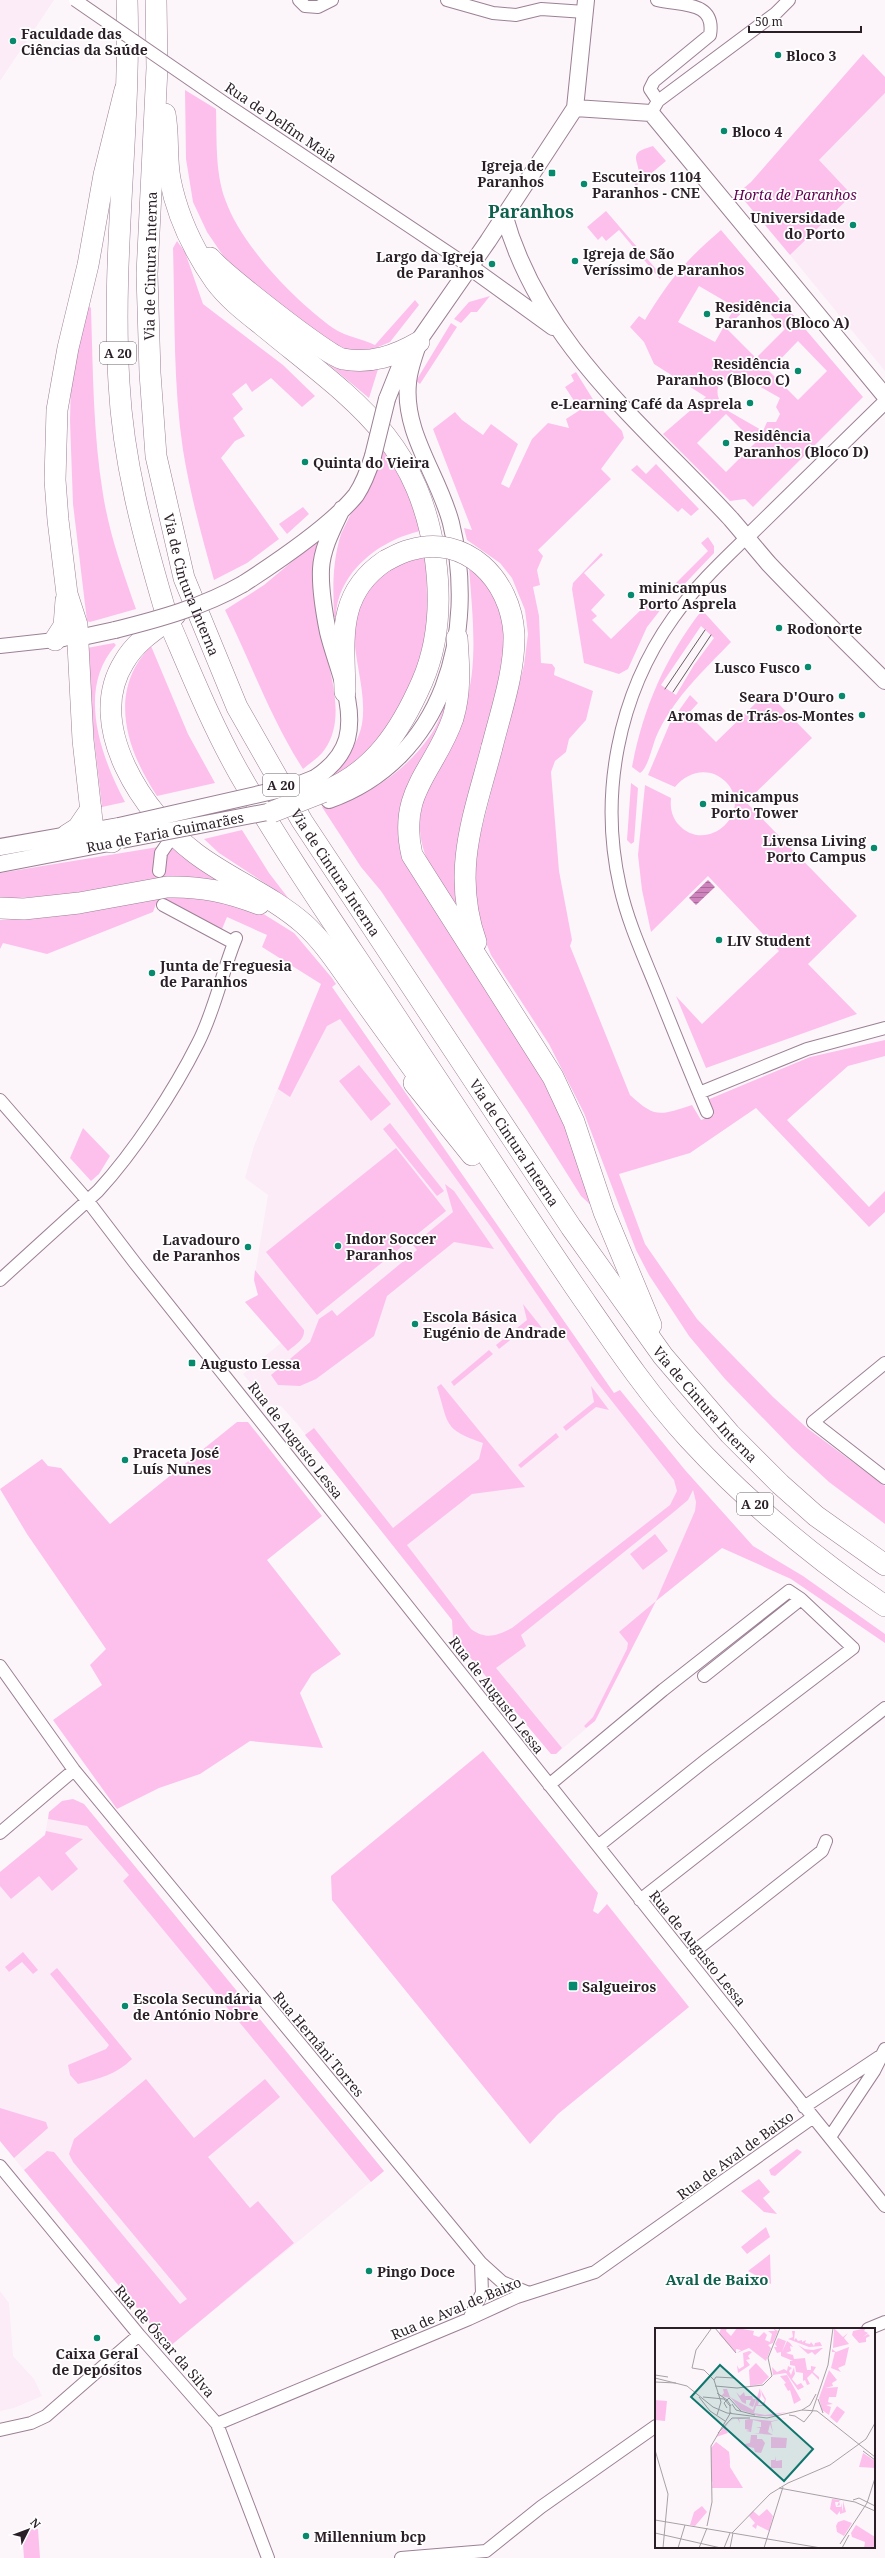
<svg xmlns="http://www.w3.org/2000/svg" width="885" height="2558" viewBox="0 0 885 2558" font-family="'Noto Serif',serif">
<defs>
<pattern id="water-rules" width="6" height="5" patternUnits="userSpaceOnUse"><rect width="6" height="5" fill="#ce83bc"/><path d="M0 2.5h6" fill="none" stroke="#a76b99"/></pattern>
</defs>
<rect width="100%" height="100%" fill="#fcf6fa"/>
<path fill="#fbecf7" d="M0,0H54L0,81Z
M885,93V371L790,255L852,195L819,160Z
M332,987L614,1394L693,1490L696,1502L695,1511L722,1548L656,1601L595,1721L556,1754H551L453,1637L452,1620L298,1425L281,1406L268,1404L243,1374L281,1343L245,1302L258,1295L254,1280L268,1195L245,1178L254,1146L315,999Z
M73,1799L84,1804L384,2171L169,2347L0,2141V1872L45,1835L49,1812L62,1801Z
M0,2291L9,2303L13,2356L34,2379L42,2396L14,2408L0,2411Z"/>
<path fill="#fdc0ed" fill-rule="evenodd" d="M863,54L885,77V93L819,160L852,195L790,255L738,193L751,182Z
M185,90L216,109C217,139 215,171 225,199C241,245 294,300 333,328C346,337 361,338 375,345L415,300L419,305L390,342L362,354L343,352L321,339L226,260L207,232L193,202L186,159Z
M653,146L666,161L636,186L634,183L640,176C637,157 628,153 653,146Z
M606,211L662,276L660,279L619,230L606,241L602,236L598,240L587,227Z
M721,230L863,397L753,507L745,499L730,501L663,434L706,397L654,364L644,342L630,327L639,316L645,320C670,279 685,261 721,230ZM699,286L735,307L715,342L678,322ZM756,299L785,329L756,358L726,328ZM798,341L827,371L798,400L769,371ZM741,376L780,398L776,407L780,414L776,422H767L763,431L723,408L724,406C710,392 720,374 739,379ZM726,414L755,443L726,472L697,443Z
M177,241L185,252L203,304L283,365L315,396L302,407L271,378L252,392L246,383L232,394L243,409L233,418L245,436L235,441L221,458L279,539L247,563L214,580C202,537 190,494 183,450C173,384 175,315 173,248Z
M490,296L477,312H471L461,323L454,319L469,302Z
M251,300L326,357L379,366L369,398Z
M88,305L91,308C93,370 93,433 103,494C109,533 123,572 136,609L90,622L87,621L73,504L70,421L71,378Z
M451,323L457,327L420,384L416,381Z
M576,372L594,401L622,431L624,438L601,469L611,479L538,550L543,556L537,570L540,585L533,587L539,616L541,663L552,664L555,668L554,675L593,691L586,720L569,739L566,752L555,761L551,772L559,871L572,940L570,946L630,1095C656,1119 660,1115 692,1105L701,1120L714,1115L707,1100L810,1057L885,1040V1056L848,1066L787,1120L869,1207L885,1191V1212L869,1227L756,1108L690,1153L619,1174L645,1244L697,1319L773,1397L807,1428L885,1486V1524L829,1482L792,1448L725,1379L689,1336L649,1275L636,1250L584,1113L549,1044L491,955L481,930L474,894L477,847L524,665L528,634L525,610L512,578L500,563L467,540L464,528L472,530L433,429L455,412L462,420L483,435L491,424L518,444L501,484L509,488L532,439L548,423L569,428L566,419L580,410L565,387L574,381L571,375Z
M383,448L397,464L421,531C381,539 337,572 336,617H334C333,588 332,563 341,534Z
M656,464L699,509L691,516L682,508L678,512L631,470L637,465L646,474Z
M303,507L309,514L287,534L279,524Z
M708,537L714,546V553L674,595L669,590L708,551L701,543Z
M318,540C312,565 312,593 317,618C324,656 350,713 325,749C320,757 310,763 303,769C271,719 251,663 225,610L264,585Z
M601,553L603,555L584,573L605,595L591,610L597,616L592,620L611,639L652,599L665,604L647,627L628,669L619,674L584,663L572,589L573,583Z
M426,558L428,632L411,691L372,753L331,779C343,762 358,745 362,724C368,687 348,649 356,612C359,602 365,594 371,586C383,569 406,560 426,558Z
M469,567L494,594L507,635L459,906C453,900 445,893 441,886C391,808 442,777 465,706C479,663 472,612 469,567Z
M702,610L731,642C703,671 672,700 656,737C652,747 648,768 640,773L632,767C643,708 665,658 702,610ZM701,626L714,638L694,665L676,695L661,685Z
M114,643L116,645C76,689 101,757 125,802L102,807L84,652L87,648Z
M151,646L188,734L215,783L157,796C126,749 107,691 151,646Z
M450,691L448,702L403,817L552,1086L599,1213L581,1196L527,1110L381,891L361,867L322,807C367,797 402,775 430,736C439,724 444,705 450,691Z
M767,692L812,738L746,802L857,916L808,964L857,1014L706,1068L676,996L702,1024L779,951L708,876L651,932L642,890L638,855L645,785L671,798C670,808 672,817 678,824C706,856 755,813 726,782C710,766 688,771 675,787L648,775L670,723L690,695L698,703L688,714L716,742Z
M631,783L638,788L634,842L631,844L627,840Z
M242,830L269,873L289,899L219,853L204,839Z
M171,845L230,885L0,899V873L158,847L153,861L154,871Z
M173,896H193L262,913L294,933L332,978L336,984L332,987L614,1393L620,1390L685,1470L753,1546L803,1576L885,1634V1643L791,1579L722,1548L656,1601L595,1721L586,1728L584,1726L593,1717L627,1649L628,1643L619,1632L656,1601L695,1511L696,1502L693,1490L688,1500L675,1511L521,1635L526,1646L496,1668L562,1748L556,1754H551L453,1637L452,1620L305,1435L314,1428L393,1528L479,1459L483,1443C443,1429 449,1425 437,1387L441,1384L525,1487L472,1494L407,1545L471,1629C486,1640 496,1636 512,1628L670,1505L677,1491L674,1480L596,1381L491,1227L340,1019L327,1026L290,1097L278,1089L321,984L262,947L267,935L227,917L222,929L170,902L156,904L153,912L47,954L3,943L0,949V920L51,917Z
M359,1065L391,1104L371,1121L339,1081Z
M390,1123L444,1191L437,1196L383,1129Z
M83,1128L110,1156L99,1174L91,1181L70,1158Z
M396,1148L446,1211L317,1315L266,1252Z
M445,1184L454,1191L494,1249L454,1242L387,1296L374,1336L316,1379L300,1386L278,1385L271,1375L310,1342L319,1319L332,1310L337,1316L417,1250L413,1245L453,1212Z
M255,1270L304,1330C305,1340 295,1345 288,1351L245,1302L258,1295L254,1280Z
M523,1304L542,1328L529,1325L499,1349L496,1345L527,1320Z
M489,1350L493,1354L454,1386L451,1382Z
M591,1386L609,1410L596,1407L566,1431L563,1427L594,1402Z
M237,1422H248L322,1516L267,1560L341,1654L312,1674L300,1693L323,1748L250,1741L200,1774L159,1788L117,1809L53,1720L102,1685L90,1665L106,1649L27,1534L0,1489L42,1459L48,1466L61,1468L110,1524Z
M556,1433L559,1437L521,1468L518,1465Z
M655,1534L668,1551L643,1570L630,1554Z
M483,1751L598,1893L593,1911L598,1914L607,1904L689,2007L558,2114L530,2144L332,1900L331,1876Z
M73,1799L84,1804L384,2171L371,2182L123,1881L129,1875L87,1826L48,1819L49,1812L62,1801Z
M46,1831L83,1839L65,1853L78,1869L52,1891L39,1876L11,1899L0,1886V1872L45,1835Z
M23,1952L38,1970L33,1974L22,1962L9,1972L5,1967Z
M57,1968L132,2059C117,2074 99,2079 78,2084L70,2075L68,2065L106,2049L109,2045L50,1974Z
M146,2079L194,2138L265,2079L280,2097L208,2157L250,2208L258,2201L294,2243L169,2347L24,2170L47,2151L54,2152L180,2304L187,2299L73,2162L69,2154L74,2139Z
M0,2108L46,2122L48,2128L14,2158L0,2141Z
M797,2149L802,2152L800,2154L775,2176L771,2175L769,2170Z
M759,2179L770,2192L763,2198L777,2214L764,2212L741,2191Z
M766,2227L770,2237L747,2254L741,2247Z
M770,2254L771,2284L748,2271Z
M38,2529L40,2558H24L22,2530Z"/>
<path fill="url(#water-rules)" d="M708,880L715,887L696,905L689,898Z"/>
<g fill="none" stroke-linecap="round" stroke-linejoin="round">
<g stroke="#9c8094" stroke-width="14">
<path id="minor" d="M299,0L305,6L318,7L332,0
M447,0L493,13L516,15L541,9L585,12
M657,0C680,6 716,0 710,35L654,81L650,89L658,101
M226,104L470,267
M651,113L658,101L776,13L789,0
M159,871L161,853L174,834
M163,905L234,943
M699,1093L807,1049L885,1028
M0,1100L87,1200L135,1263L741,2026C788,2087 837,2146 885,2206
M707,1112C690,1072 674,1032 658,992C644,957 628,923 620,887C599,795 618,695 673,618C694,588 720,563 746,538
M0,1280L98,1191C134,1152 174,1091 198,1043C215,1010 222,972 236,938
M885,1363L813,1422L885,1478
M0,1666L74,1770L481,2263L502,2282L529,2293
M549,1785L663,1690L789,1591L801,1599
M0,1833L74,1770
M598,1846L706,1760L853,1648L801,1599L704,1676
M640,1900L885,1708
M687,1957L822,1851L826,1841
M804,2107L879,2057
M830,2137L874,2071L885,2049
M0,2166L139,2335L217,2424L268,2558
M469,2319L482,2293L481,2263
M868,2329L885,2322
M217,2424L469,2319L517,2297L595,2272L812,2118
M0,2430L31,2423L46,2416L139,2335
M401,2558L486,2551L541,2507L656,2426"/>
</g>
<g stroke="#9c8094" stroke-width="16">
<path id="tertiary" d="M746,538L885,402
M0,646L64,639"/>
</g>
<g stroke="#9c8094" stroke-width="18">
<path id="secondary" d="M575,108L651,113L885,396
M504,214C539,343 644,425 731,519C744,534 756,549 769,564C807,604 846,642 885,681
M470,267L553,327
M387,399L399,369L488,241L575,108L586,0
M243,584C277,562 331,526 356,495C364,483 369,469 373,456
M78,638L115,630
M315,778C329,769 342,756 347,739C356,704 336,666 328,632C324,612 320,590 321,569C322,548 333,528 342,509
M329,800C444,759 478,633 451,523C439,476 403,433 408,383C409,369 414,356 419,342
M0,847L119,826
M0,864L114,842"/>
</g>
<g stroke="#9c8094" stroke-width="22">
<g id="motorway">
<path d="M127,0C131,127 111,255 119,383C123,461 143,535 165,610"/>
<path id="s1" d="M156,0L157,68L147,274L150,373L156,456L184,578L237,707L302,821L571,1227L663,1356L730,1434L780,1484L816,1516L885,1565"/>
<path d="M165,114C169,135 166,158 170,179C177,215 194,251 215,281C232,304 257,320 279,339C361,405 418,445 435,556C441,598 439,643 422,682C401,730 374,772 323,792"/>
<path d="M210,258C223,273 328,357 343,359C371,364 395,356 419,342"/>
<path d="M175,615C156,629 136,641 124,662C84,726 144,814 195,853C229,879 271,895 304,924C324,942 339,966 355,988C379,1022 404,1056 429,1091"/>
<path d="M172,629C193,678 213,727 239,773C294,869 359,959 419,1052C471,1130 522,1209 575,1287C611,1339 646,1392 689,1439C748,1503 813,1557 885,1606"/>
<path d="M457,638C459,666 461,691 453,718C435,771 397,791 412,855L553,1077L574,1122L604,1212L651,1325"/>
<path d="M55,640L64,626L66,600"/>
<path d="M345,692C344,639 336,594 385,561"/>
<path d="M67,835L78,828L91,809"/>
<path d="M112,842L103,840L93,830L83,740L77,625L67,594L58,520L55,480L57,410L68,348L88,265L104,175L125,90"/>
<path d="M0,908L24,909L79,903L167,887C201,886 228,892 259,904"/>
<path d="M476,942C451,871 474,816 492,747"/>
<path d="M414,1083L472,1155"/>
</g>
</g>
<use href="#minor" stroke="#fff" stroke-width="12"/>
<use href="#tertiary" stroke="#fff" stroke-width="14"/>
<use href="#secondary" stroke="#fff" stroke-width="16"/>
<use href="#motorway" stroke="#fff" stroke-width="21"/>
<path stroke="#665c63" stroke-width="1" d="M665,689L705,630
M673,692L711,635"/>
<g stroke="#9c8094" stroke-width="14" stroke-linecap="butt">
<path id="minor-bridge" d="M75,0L226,104"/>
</g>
<g stroke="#9c8094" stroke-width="18" stroke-linecap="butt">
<path id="secondary-bridge" d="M373,456L387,399
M115,630C159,619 203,607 243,584
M119,826L295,786L315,778
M122,840L283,809"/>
</g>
<g stroke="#9c8094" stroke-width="22" stroke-linecap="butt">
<path id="motorway-bridge" d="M385,561C393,557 401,552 410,550C466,533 511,580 514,634C515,671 501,711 492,747
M272,812L323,792"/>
</g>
<use href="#minor-bridge" stroke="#fff" stroke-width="12"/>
<use href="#secondary-bridge" stroke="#fff" stroke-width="16"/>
<use href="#motorway-bridge" stroke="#fff" stroke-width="21"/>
</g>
<g fill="#07896e" stroke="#fff" stroke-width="1.5">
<circle cx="13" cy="41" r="4"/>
<circle cx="778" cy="55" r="4"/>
<circle cx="724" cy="131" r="4"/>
<rect x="548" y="169" width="8" height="8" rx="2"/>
<circle cx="584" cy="184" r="4"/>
<circle cx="853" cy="225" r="4"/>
<circle cx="575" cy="261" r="4"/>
<circle cx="492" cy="264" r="4"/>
<circle cx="707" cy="314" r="4"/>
<circle cx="798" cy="371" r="4"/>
<circle cx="750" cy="403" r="4"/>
<circle cx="726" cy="443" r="4"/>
<circle cx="305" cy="462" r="4"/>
<circle cx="631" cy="595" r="4"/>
<circle cx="779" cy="628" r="4"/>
<circle cx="808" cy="667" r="4"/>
<circle cx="842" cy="696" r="4"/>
<circle cx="862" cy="715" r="4"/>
<circle cx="703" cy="804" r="4"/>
<circle cx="874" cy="848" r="4"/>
<circle cx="719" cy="940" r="4"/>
<circle cx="152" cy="973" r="4"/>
<circle cx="338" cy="1246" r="4"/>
<circle cx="248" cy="1247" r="4"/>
<circle cx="415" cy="1324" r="4"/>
<rect x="188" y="1359" width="8" height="8" rx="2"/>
<circle cx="125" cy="1460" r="4"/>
<rect x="568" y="1981" width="10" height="10" rx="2"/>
<circle cx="125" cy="2006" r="4"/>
<circle cx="369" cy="2271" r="4"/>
<circle cx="97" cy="2338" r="4"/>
<circle cx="306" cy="2536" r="4"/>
</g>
<g text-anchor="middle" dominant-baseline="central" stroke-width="3.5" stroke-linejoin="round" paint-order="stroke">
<g fill="#fff" stroke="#6a6268" stroke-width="1">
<rect x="100" y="342" width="36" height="22" rx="3"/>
<rect x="263" y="774" width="36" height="22" rx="3"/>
<rect x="737" y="1493" width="36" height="22" rx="3"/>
</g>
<g font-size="13" font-weight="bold" fill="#2a1f27">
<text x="118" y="353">A 20</text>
<text x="281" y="785">A 20</text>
<text x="755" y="1504">A 20</text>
</g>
<g font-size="14" font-weight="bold" fill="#2a1f27" stroke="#fff" text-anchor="start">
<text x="21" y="33">Faculdade das<tspan x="21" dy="16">Ciências da Saúde</tspan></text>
<text x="786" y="55">Bloco 3</text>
<text x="732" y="131">Bloco 4</text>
<text x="544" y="165" text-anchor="end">Igreja de<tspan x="544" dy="16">Paranhos</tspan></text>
<text x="592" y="176">Escuteiros 1104<tspan x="592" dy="16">Paranhos - CNE</tspan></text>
<text x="845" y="217" text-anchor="end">Universidade<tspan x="845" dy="16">do Porto</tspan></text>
<text x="583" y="253">Igreja de São<tspan x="583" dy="16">Veríssimo de Paranhos</tspan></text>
<text x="484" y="256" text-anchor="end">Largo da Igreja<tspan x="484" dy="16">de Paranhos</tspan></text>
<text x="715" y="306">Residência<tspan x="715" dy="16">Paranhos (Bloco A)</tspan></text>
<text x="790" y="363" text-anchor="end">Residência<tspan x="790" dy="16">Paranhos (Bloco C)</tspan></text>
<text x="742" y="403" text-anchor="end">e-Learning Café da Asprela</text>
<text x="734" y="435">Residência<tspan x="734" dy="16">Paranhos (Bloco D)</tspan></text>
<text x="313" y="462">Quinta do Vieira</text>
<text x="639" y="587">minicampus<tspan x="639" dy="16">Porto Asprela</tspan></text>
<text x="787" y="628">Rodonorte</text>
<text x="800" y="667" text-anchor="end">Lusco Fusco</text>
<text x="834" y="696" text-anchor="end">Seara D'Ouro</text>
<text x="854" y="715" text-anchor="end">Aromas de Trás-os-Montes</text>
<text x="711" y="796">minicampus<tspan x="711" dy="16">Porto Tower</tspan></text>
<text x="866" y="840" text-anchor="end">Livensa Living<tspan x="866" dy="16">Porto Campus</tspan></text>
<text x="727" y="940">LIV Student</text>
<text x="160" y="965">Junta de Freguesia<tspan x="160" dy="16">de Paranhos</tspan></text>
<text x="346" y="1238">Indor Soccer<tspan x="346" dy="16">Paranhos</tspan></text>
<text x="240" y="1239" text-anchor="end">Lavadouro<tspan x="240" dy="16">de Paranhos</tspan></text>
<text x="423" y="1316">Escola Básica<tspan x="423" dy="16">Eugénio de Andrade</tspan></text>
<text x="200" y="1363">Augusto Lessa</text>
<text x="133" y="1452">Praceta José<tspan x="133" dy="16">Luís Nunes</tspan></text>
<text x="582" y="1986">Salgueiros</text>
<text x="133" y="1998">Escola Secundária<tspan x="133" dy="16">de António Nobre</tspan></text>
<text x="377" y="2271">Pingo Doce</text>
<text x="97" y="2353" text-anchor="middle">Caixa Geral<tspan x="97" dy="16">de Depósitos</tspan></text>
<text x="314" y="2536">Millennium bcp</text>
</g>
<g font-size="14" fill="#2a1f27" stroke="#fff">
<text transform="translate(281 122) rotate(34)">Rua de Delfim Maia</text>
<text transform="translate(150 266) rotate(-89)">Via de Cintura Interna</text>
<text stroke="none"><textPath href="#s1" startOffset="590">Via de Cintura Interna</textPath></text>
<text transform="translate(165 832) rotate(-11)">Rua de Faria Guimarães</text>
<text stroke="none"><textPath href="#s1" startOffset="914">Via de Cintura Interna</textPath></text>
<text stroke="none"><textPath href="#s1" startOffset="1238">Via de Cintura Interna</textPath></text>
<text stroke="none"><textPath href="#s1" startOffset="1562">Via de Cintura Interna</textPath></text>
<text transform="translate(296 1440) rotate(52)">Rua de Augusto Lessa</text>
<text transform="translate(497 1695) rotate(52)">Rua de Augusto Lessa</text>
<text transform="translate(698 1948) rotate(51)">Rua de Augusto Lessa</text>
<text transform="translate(319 2044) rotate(50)">Rua Hernâni Torres</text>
<text transform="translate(735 2155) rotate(-36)">Rua de Aval de Baixo</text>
<text transform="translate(456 2308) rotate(-23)">Rua de Aval de Baixo</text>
<text transform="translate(165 2341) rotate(49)">Rua de Óscar da Silva</text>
</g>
<g font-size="14" font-style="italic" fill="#5f0051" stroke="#fff">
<text x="795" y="194">Horta de Paranhos</text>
</g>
<g font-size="15" font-weight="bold" fill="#0f604d" stroke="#fff">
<text x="717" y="2279">Aval de Baixo</text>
</g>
<g font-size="18" font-weight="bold" fill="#0f604d" stroke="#fff">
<text x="531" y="211">Paranhos</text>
</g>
</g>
<g transform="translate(655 2328)">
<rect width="220" height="220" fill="#fcf6fa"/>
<path d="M66,0H72L71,3L76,8L82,0L99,3L98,7L104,9L109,4L112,7L110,12L115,14L117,6L113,3H120L118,0L123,3L118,15L113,17L116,20L111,33L94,20L82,25L86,22L81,21V25L64,6ZM179,0L188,9L193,5L189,10L194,16L178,20ZM211,0L209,3L213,5L208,9L213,6L215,8L211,10V14L204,15L197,7L198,3ZM137,3H140L139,12L141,10L143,13L147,12V14L151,12L150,15L155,16L156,14L159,18L160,15L165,14L167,18L154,19L133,11L138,9ZM123,10L131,13L127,24L132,13L135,15L138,19L135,18L136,23L131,25L138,27L139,31L150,30L152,42H156V38L161,39L158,44L164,49V52L157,45L152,50L155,56L152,57L150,52L148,53V45L141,44L140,38L135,37V33H138L126,28V24L122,25L119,19H122L120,16ZM143,17L150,21L158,22L166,20H168L160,27L157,24L153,26ZM194,19L190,37L183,40L186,44L176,40L180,24H177V21L181,24ZM94,23L97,24L93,28L95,31L91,32L95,37L83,45L82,37L84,41L89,38L88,25ZM133,38L137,40L134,43L136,47L139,39L140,46L137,51L142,57L146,55L149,59L143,62L131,45L118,47L117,39L122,44L129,41L132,43ZM174,42L182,52L177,55L178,58L170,60L183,59L181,69H174L173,74L178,76L171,77L176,79L174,87L167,82L164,70ZM132,47L146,72L139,76L135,62L133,63L129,56L135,53L131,55L125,48ZM105,60L106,67L103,77H108V75L110,72L107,67L106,62L111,71L109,78H101L99,85L110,87L132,84L117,88H104L86,82L76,70L66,68L69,65L68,61H72L75,69L98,82ZM81,64L85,68L89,64L90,68H97L98,71H101L98,79L94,77L96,72H91V76L87,74ZM0,72L12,73L10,93L0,92ZM182,78L190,84L182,95L175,89ZM135,89L116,94L118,105L115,96L113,104L118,107L98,105H104L105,100L101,99V93V99H106V94L98,92L96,104L91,103L95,102L90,101V92L94,91H84L85,95L82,90L74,93L70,100L73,105L61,109L75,92L83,90L117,93ZM96,107H102V111H107L110,115L106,125L100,124L99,120L90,118V116L95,115ZM116,109L132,110L131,120H116ZM61,114L74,124L75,139L88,160H57ZM208,125L220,133V140L204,139ZM120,128L121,133L127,132V140H116V132H120ZM177,171L186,172L184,173L185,177L182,178L184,174H180L181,179H186V175L188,184V173L191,184L185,186V183L182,187L175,181ZM47,178L52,184L40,198L35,197L39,184ZM112,181L118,188L114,203L102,197L101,201L97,198L100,195L94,188L98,183L104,188ZM189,192L197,195L189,208L182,204L181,198L183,194ZM201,197L220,209V220H209L210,214L197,209L196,205Z" fill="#fdc0ed"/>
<path d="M61,114L74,124L75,135L72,138V154L62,148L59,152L63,158L60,159L56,151V120Z" fill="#fdc0ed"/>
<path d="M101,35L114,49L107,56L95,58L94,42Z" fill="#fdc0ed"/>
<path fill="none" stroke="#a8a0a6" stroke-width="1" d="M60,0L81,25M56,1L41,22L37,40L49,42L59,52L66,74L62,87M0,47L13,49M0,50L32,58L58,79L72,85L112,90L147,82L162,83L220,129M59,52L61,49L80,50M0,54L21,55M60,58L82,60L108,57L117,48L113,30L125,0M62,65L72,72L76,78M44,69L55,83L70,93M48,69L69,71L75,78V86M163,71L168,85M77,76L81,82L100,87M72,80L69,75L74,70L86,83M147,82L155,77L161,66M134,87L140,88L149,94L157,84L173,37L178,0M63,105L77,90H95M0,122L13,166L8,220M208,123L220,132M124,160L200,174L220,183M198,172L204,170L220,178M0,192L166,220M52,198L57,174L56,118L76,84M0,205L66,220M77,205L115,166L133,155L175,137L211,111L220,95M185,216L212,175L220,150M23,220L30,197M44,220L52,200M69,220L75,205M75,220L78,205M109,220L128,159M187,220L194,207"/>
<path fill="#0f766e" fill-opacity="0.15" stroke="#0f766e" stroke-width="2" d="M65,37L158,121L129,153L36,69Z"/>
<rect width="220" height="220" fill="none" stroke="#2a1f27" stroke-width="2"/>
</g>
<g transform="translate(28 2530) rotate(48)" stroke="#ffffff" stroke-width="3" paint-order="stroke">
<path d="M0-3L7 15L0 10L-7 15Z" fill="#2a1f27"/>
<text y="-6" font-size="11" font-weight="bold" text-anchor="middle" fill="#2a1f27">N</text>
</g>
<path d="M749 26v6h112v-6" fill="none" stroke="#2a1f27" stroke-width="2"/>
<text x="755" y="26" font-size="12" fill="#2a1f27" stroke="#ffffff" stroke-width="3" paint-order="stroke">50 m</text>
</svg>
